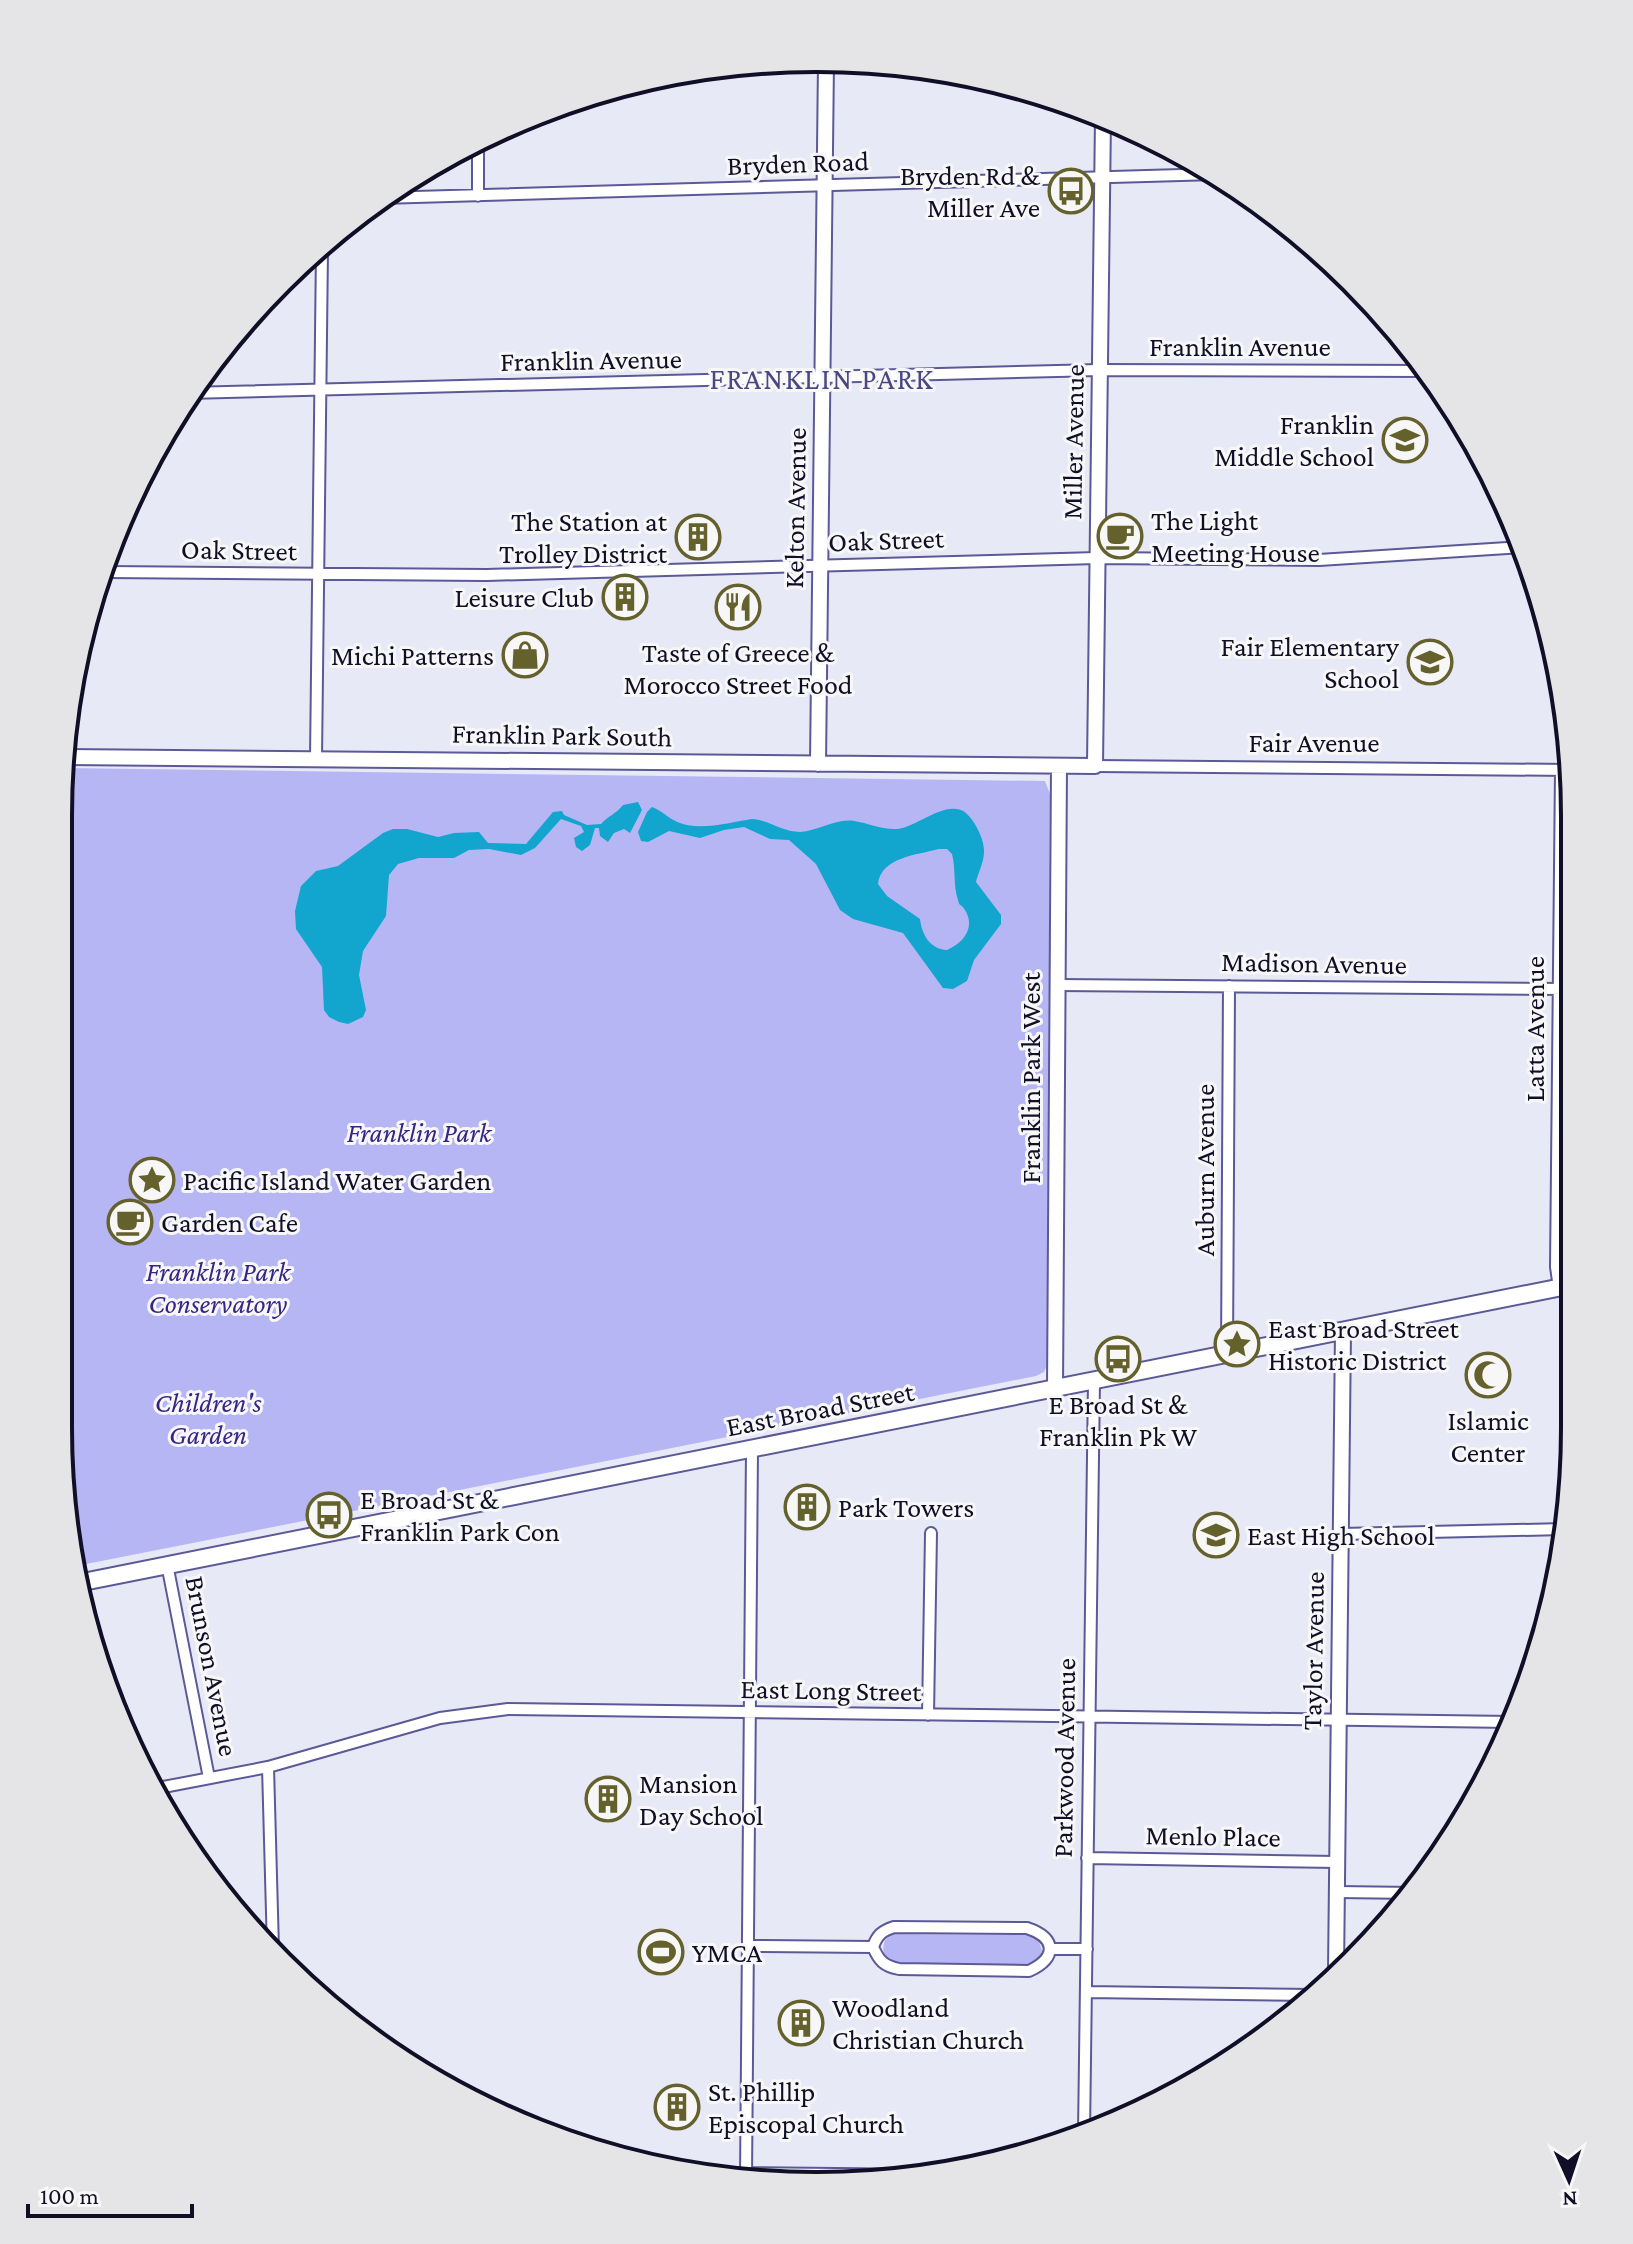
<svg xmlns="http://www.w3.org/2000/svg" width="1633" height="2244" viewBox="0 0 1633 2244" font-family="'Crimson Pro',serif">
<rect width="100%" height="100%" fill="#e8e9f7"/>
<path fill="#b6b6f5" d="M64,768L1045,781L1050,794L1047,1365L1044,1372L1036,1376L76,1566L58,1427V816Z
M893,1934L1029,1935L1039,1941L1042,1951L1038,1960L1029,1965L900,1963C886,1961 880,1954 885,1940Z"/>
<path fill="#12a5ce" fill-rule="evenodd" d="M638,802L642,810L630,833L624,829L614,833L608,842L600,836L599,828H595L590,845L582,851L576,847L574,838L584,832L581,826L561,819L535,848L521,855L489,849L469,850L454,858H419L398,864L389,875L386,916L363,951L359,975L366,1010L363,1017L348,1024L339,1022L329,1017L324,1010L322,967L296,929L295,911L301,886L316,871L338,866L383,833L393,829H407L438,837L454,833L479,832L488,843L526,844L553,812L562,811L564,815L587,825L601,824C608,816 616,814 623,805Z
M652,807C663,811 670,820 680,823C701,831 731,822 752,819C769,820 782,832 800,832C818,831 836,818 854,821C869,823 881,830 897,829C917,827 941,803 961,810C973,815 985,840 984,852C984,862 978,873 976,882L1001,915V924L974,960L967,981L953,989L943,988L903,933L853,919L840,910L816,864L789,840L770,839L744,827L724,830L700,838L669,831L648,842L641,841L638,832L647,812ZM939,849H947L952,854C956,869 953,885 958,900C960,908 960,902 965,910C976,928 963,943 947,950C930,949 922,935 920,919L887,896L878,884C881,857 917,855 939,849Z"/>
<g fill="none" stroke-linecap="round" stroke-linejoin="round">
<g stroke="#5b5996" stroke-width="14">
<path id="street" d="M478,196V138
M381,198L1216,174
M188,393L1099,370L1428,371
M106,572L487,575L1097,558L1319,560L1523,547
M316,759L322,250
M1095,766L1569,770
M1057,985L1570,989
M1559,1288L1556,1267L1561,770
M1227,1354L1229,986
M1341,1534L1565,1529
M167,1564L209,1778
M928,1715L931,1533
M268,1767L273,1949
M158,1788L268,1767L440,1718L508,1709L1512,1722
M1087,1858L1337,1862
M1337,1892L1415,1893
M894,1927L1027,1928C1057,1938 1057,1958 1029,1971L899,1969C884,1966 879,1961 873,1947C877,1935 882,1931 894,1927Z
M749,1946L873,1947
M1051,1949H1087
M1086,1992L1313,1995
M1084,2134L1094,1381
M746,2173L934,2175
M705,2176L746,2177
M746,2179L752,1449"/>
</g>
<g stroke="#5b5996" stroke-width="18">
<path id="secondary" d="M66,757L1095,766L1103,118
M818,764L826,62
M1055,1389L1059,766
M1336,1972L1343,1331"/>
</g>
<g stroke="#5b5996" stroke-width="20">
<path id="primary" d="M78,1583L1572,1285"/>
</g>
<use href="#street" stroke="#fff" stroke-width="10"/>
<use href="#secondary" stroke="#fff" stroke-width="14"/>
<use href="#primary" stroke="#fff" stroke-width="16"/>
</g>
<defs>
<g id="bus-ring" transform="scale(2.3)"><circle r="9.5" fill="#f7f7f7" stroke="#65612d" stroke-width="1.5"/><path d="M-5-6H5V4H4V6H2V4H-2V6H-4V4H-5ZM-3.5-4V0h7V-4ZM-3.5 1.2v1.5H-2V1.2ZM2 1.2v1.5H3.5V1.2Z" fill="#65612d"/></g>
<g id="school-ring" transform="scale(2.3)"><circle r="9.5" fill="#f7f7f7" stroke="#65612d" stroke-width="1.5"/><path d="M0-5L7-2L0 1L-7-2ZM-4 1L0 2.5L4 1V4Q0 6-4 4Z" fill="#65612d"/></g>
<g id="cafe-ring" transform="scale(2.3)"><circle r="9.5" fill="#f7f7f7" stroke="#65612d" stroke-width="1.5"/><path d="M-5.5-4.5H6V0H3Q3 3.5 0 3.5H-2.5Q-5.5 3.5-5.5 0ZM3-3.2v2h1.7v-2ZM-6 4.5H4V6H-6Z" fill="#65612d"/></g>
<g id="building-ring" transform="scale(2.3)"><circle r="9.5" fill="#f7f7f7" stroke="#65612d" stroke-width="1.5"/><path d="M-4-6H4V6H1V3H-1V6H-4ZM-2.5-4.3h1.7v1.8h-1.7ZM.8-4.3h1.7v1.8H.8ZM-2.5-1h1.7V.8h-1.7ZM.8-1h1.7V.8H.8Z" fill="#65612d"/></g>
<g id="restaurant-ring" transform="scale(2.3)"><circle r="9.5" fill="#f7f7f7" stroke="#65612d" stroke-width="1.5"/><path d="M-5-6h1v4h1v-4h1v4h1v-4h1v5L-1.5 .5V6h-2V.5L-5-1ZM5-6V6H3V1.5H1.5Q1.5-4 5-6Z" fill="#65612d"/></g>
<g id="shop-ring" transform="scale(2.3)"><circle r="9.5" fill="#f7f7f7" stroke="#65612d" stroke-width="1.5"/><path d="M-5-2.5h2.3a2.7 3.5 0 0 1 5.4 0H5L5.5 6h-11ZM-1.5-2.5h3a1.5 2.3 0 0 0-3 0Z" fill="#65612d"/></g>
<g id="sight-ring" transform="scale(2.3)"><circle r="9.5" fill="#f7f7f7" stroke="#65612d" stroke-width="1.5"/><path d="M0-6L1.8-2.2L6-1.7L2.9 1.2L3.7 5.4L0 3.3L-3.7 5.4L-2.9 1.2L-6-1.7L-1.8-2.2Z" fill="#65612d"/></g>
<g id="mosque-ring" transform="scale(2.3)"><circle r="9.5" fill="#f7f7f7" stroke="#65612d" stroke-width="1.5"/><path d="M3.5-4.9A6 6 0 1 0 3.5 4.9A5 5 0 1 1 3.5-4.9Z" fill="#65612d"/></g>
<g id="stadium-ring" transform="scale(2.3)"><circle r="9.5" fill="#f7f7f7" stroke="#65612d" stroke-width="1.5"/><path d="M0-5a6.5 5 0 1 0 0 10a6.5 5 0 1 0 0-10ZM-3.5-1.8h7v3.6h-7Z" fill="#65612d"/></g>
</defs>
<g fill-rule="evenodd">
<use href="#bus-ring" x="1071" y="191"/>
<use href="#school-ring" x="1405" y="440"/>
<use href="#cafe-ring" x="1120" y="536"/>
<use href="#building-ring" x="698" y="537"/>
<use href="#building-ring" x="625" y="597"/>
<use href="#restaurant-ring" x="738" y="607"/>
<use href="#shop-ring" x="525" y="655"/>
<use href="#school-ring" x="1430" y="662"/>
<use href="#sight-ring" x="152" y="1180"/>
<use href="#cafe-ring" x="130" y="1222"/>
<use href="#sight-ring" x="1237" y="1344"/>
<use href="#bus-ring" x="1118" y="1359"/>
<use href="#mosque-ring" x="1488" y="1375"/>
<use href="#building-ring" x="807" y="1507"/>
<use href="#bus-ring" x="329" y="1515"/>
<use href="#school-ring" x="1216" y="1535"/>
<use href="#building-ring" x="608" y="1799"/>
<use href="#stadium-ring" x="661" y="1952"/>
<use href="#building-ring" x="801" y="2023"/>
<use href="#building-ring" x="677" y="2107"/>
</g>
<g text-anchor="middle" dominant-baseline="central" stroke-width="6" stroke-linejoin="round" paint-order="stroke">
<g font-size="28" fill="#110f27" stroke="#f7f7f7">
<text transform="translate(798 163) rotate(-2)">Bryden Road</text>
<text x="1240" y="346">Franklin Avenue</text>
<text transform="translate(591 360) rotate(-1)">Franklin Avenue</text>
<text transform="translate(1073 442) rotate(-89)">Miller Avenue</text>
<text transform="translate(795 508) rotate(-89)">Kelton Avenue</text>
<text transform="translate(886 540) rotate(-2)">Oak Street</text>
<text transform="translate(239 550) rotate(1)">Oak Street</text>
<text transform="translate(562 735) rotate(1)">Franklin Park South</text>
<text x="1314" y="742">Fair Avenue</text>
<text transform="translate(1314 963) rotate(1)">Madison Avenue</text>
<text transform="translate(1534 1029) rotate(-90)">Latta Avenue</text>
<text transform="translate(1030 1078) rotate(-90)">Franklin Park West</text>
<text transform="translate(1204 1170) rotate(-90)">Auburn Avenue</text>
<text transform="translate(820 1409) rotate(-11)">East Broad Street</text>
<text transform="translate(1313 1651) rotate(-89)">Taylor Avenue</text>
<text transform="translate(212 1666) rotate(79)">Brunson Avenue</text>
<text transform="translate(831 1690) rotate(1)">East Long Street</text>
<text transform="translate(1064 1758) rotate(-89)">Parkwood Avenue</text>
<text transform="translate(1213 1836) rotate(1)">Menlo Place</text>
</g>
<g font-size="28" fill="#110f27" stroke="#f7f7f7" text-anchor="start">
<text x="1040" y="175" text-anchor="end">Bryden Rd &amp;<tspan x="1040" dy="32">Miller Ave</tspan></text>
<text x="1374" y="424" text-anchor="end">Franklin<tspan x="1374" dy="32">Middle School</tspan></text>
<text x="1151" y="520">The Light<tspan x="1151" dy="32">Meeting House</tspan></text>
<text x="667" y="521" text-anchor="end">The Station at<tspan x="667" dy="32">Trolley District</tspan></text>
<text x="594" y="597" text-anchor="end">Leisure Club</text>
<text x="1399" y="646" text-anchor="end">Fair Elementary<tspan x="1399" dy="32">School</tspan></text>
<text x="738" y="652" text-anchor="middle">Taste of Greece &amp;<tspan x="738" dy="32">Morocco Street Food</tspan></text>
<text x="494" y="655" text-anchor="end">Michi Patterns</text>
<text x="183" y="1180">Pacific Island Water Garden</text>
<text x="161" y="1222">Garden Cafe</text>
<text x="1268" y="1328">East Broad Street<tspan x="1268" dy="32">Historic District</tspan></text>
<text x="1118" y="1404" text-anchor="middle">E Broad St &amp;<tspan x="1118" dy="32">Franklin Pk W</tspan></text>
<text x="1488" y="1420" text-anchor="middle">Islamic<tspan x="1488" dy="32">Center</tspan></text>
<text x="360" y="1499">E Broad St &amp;<tspan x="360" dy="32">Franklin Park Con</tspan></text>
<text x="838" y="1507">Park Towers</text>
<text x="1247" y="1535">East High School</text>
<text x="639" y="1783">Mansion<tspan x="639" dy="32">Day School</tspan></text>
<text x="692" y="1952">YMCA</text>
<text x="832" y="2007">Woodland<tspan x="832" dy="32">Christian Church</tspan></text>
<text x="708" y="2091">St. Phillip<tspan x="708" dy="32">Episcopal Church</tspan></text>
</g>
<g font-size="28" font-style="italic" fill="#372586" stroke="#f7f7f7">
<text x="419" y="1132">Franklin Park</text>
<text x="218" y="1271">Franklin Park<tspan x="218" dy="32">Conservatory</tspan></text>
<text x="208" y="1402">Children's<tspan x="208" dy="32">Garden</tspan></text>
</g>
<g font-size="30" letter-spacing="2" fill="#4a4782" stroke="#f7f7f7">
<text x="822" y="378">FRANKLIN PARK</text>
</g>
</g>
<path d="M0 0H1633V2244H0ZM816 72H817A744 744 0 0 1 1561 816V1428A744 744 0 0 1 817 2172H816A744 744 0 0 1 72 1428V816A744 744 0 0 1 816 72Z" fill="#e5e4e6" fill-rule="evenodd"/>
<path fill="none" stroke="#110f27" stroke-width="4" d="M816 72H817A744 744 0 0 1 1561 816V1428A744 744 0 0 1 817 2172H816A744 744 0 0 1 72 1428V816A744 744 0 0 1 816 72Z"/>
<g transform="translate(1569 2180) rotate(177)" stroke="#f7f7f7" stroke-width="6" paint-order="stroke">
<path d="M0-6L14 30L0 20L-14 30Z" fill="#110f27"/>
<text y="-12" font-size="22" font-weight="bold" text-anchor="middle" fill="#110f27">N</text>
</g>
<path d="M28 2204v12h164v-12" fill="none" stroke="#110f27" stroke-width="4"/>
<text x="40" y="2204" font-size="24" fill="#110f27" stroke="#f7f7f7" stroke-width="6" paint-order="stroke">100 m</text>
</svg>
